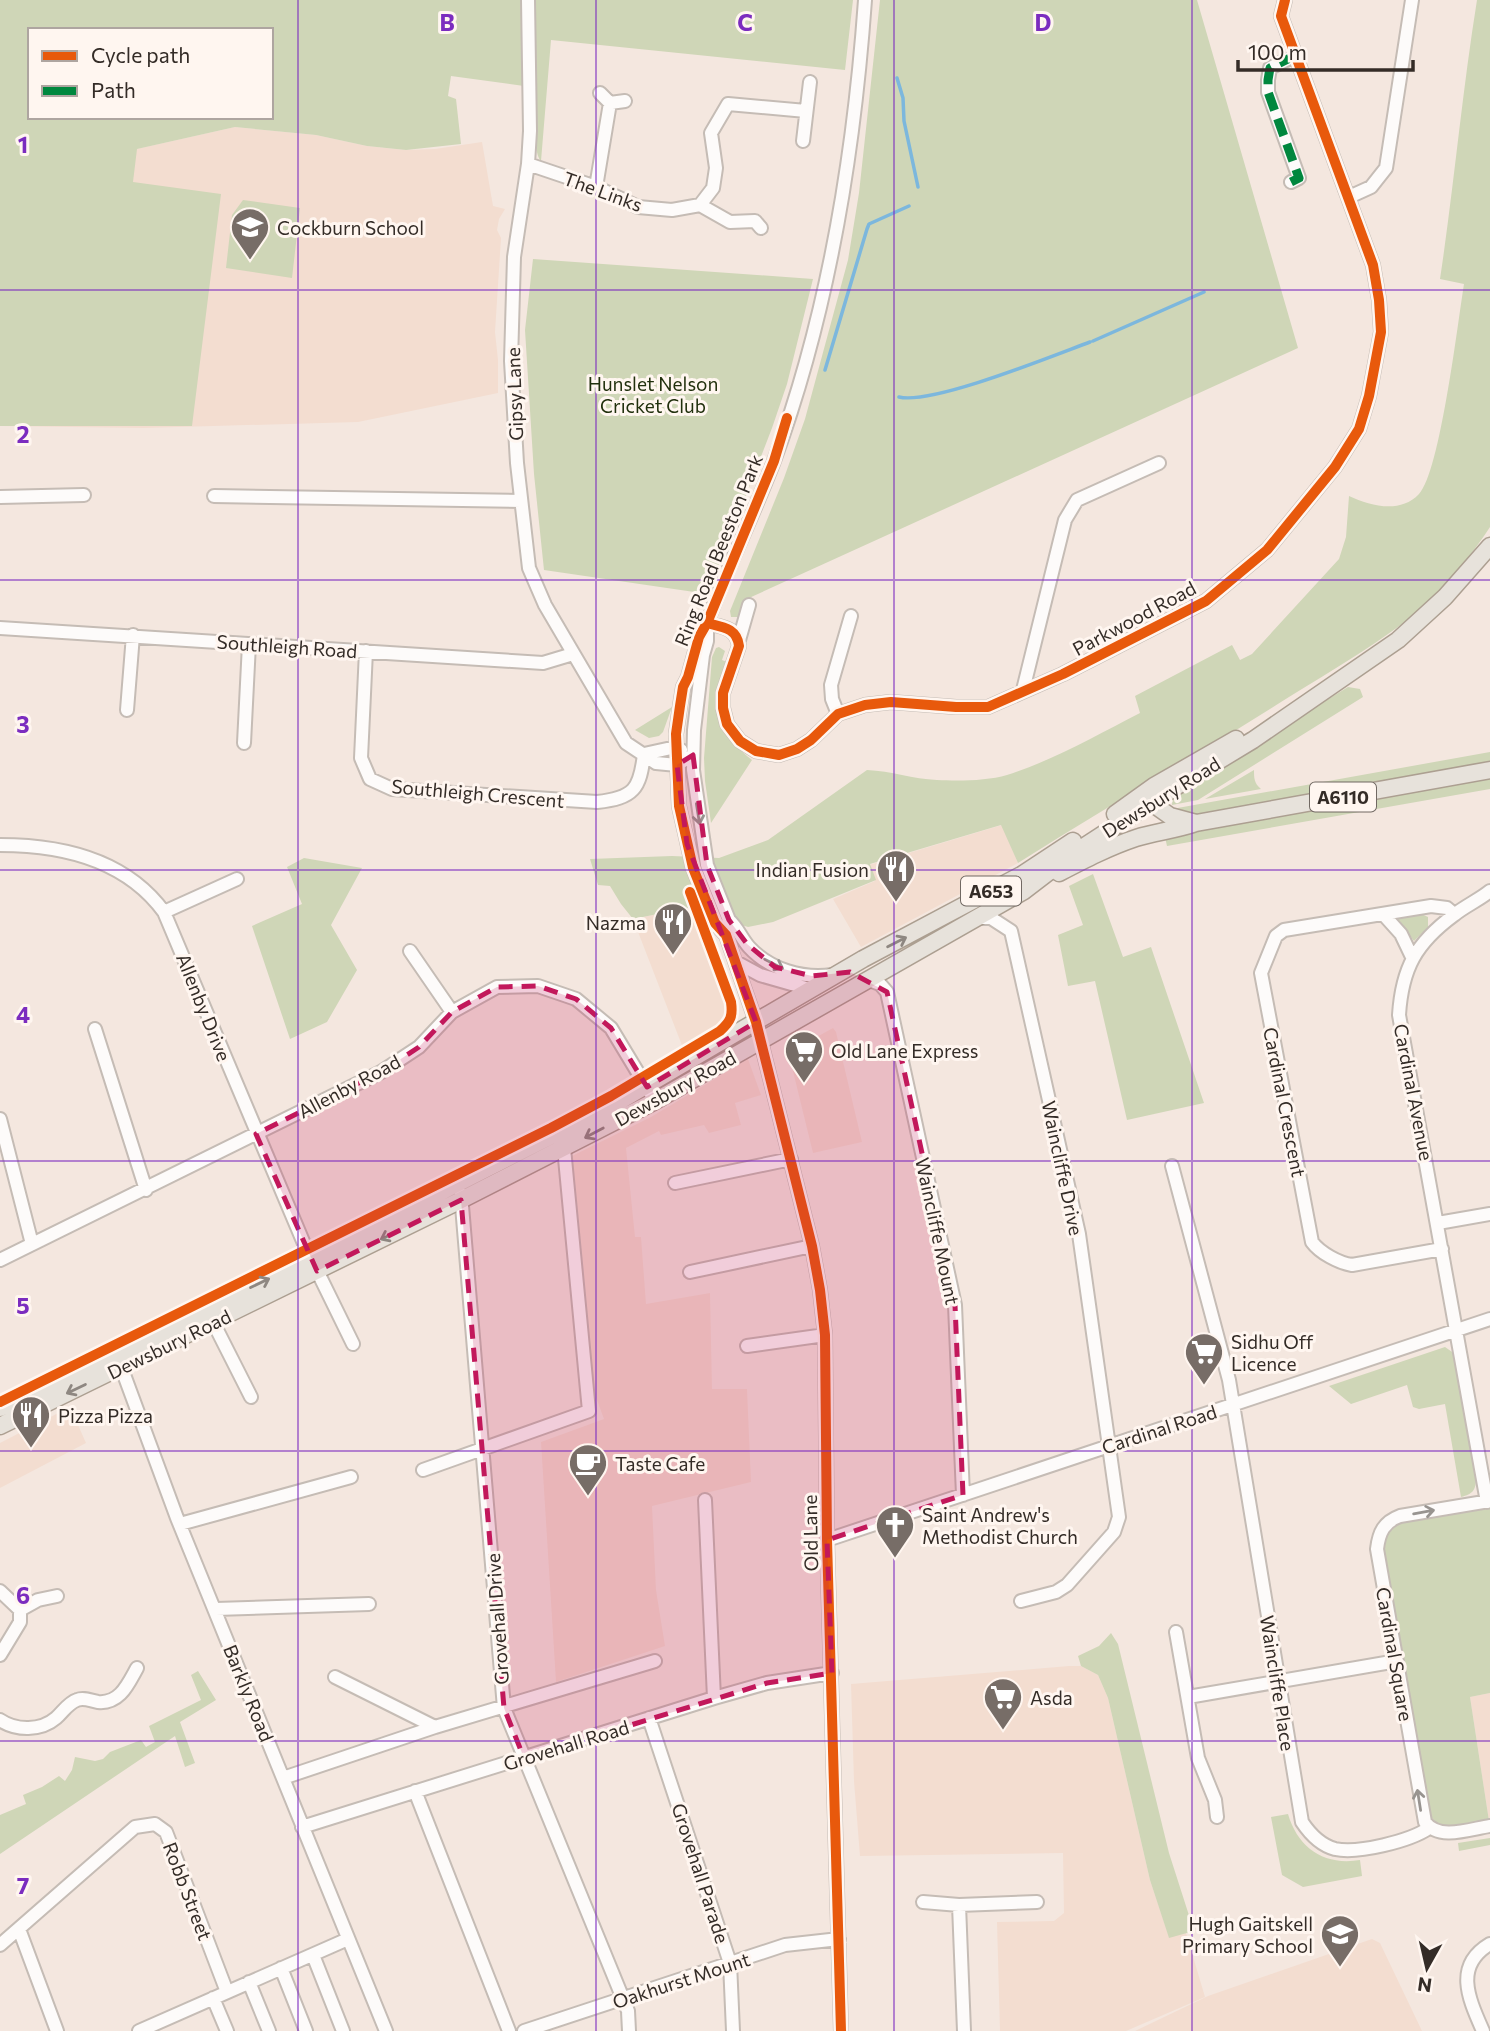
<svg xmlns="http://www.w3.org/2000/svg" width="1490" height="2031" viewBox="0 0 1490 2031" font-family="Commissioner,sans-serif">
<rect width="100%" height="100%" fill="#f4e7df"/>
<path fill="#f3ddd0" d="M235,127L316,135L367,146L405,150L435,149L482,142L493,206L505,209L499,219L497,230L501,238L495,332L498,360V393L358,422L143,428L0,426L65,165Z
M1002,825L1018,863L861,947L833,899L875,881L869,865Z
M687,908L732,1006L729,1019L683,1048L633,919Z
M833,1028L836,1032L862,1142L813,1153L790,1059L793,1050Z
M748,1059L761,1095L735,1103L741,1125L709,1133L704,1125L661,1135L659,1131L626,1148L635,1237H641L646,1304L710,1293L712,1389H747L751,1482L652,1506L656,1590L665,1646L556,1682L541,1442L604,1419L594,1392L572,1156L651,1117Z
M70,1407L86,1443L0,1488V1443Z
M1069,1666H1081L1098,1675L1108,1698L1150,1880L1169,1937L1186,1933L1205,1997L1126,2031H1000L997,1922L1054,1921L1064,1913L1063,1853L860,1856L854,1781L851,1684Z
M1490,1693V1821H1489L1470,1697Z
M1372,1939L1380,1943L1422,2031H1135L1208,1996Z"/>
<path fill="#cfd6b7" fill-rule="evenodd" d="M0,0H853L845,70L551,40L541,161C532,151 539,126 536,111C534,102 528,94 524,86L451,76L448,96L456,99L461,144L406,150L367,146L316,135L235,127L137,149L133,182L221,194L192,426H0ZM30,30H271V117H30Z
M880,0H1197L1298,348L749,598L744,614L739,617H731L730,611L784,478L805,419L848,260L859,193Z
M1477,0H1490V527C1463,568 1429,607 1388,634C1354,658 1316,680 1281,702C1194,757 1105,808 1018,863L1001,825L870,864L876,880L773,922L748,927L687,908L633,919L621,904L610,886L598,885L590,859L672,856L719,858L768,840L867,770C891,771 913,779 937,780C958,781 987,781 1007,775C1054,760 1097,735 1140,713L1135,696L1232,645L1240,660L1252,654L1339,559L1346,537L1349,496C1371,506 1400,514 1419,494C1440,473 1458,321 1464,284L1440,279C1454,186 1462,93 1477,0Z
M243,200L300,208L292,278L226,268L232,215Z
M533,259L813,279L787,384L772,428L708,594L544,570L534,474L525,330Z
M719,647L725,651L722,660L727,662C710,711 711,727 752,760L711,823L705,781L704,758L712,657L716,648Z
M1348,687L1360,689L1363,697L1198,800L1172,805L1173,794Z
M672,707L663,732L659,736L649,738L635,730Z
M1490,752V762L1199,815L1172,809Z
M1254,770C1254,778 1254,783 1261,789L1205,799Z
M1490,778V789L1167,846L1165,837Z
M304,858L362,868L331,925L357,970L327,1022L290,1039L252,926L302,904L287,867Z
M1093,874L1123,957L1151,947L1204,1103L1127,1120L1095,981L1068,986L1058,935L1083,925L1069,886Z
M1419,913L1428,917V927L1414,941L1398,921L1400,917Z
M1445,1347L1455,1354L1476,1478C1476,1490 1473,1494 1461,1497L1445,1404L1419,1409L1413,1407L1407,1385L1351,1404L1329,1386Z
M1490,1507V1693L1470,1697L1489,1821C1467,1825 1437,1837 1427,1809L1384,1548L1388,1533L1400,1523Z
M1111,1633L1118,1644L1169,1853L1194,1931L1169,1938L1150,1880L1108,1698L1098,1675L1081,1666L1078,1656L1099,1646Z
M198,1671L216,1700L180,1722L195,1763L185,1767L175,1736L0,1854V1815L26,1804L23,1795L42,1787L59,1776L65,1781L72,1770L75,1757L95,1761L103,1759L110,1752L141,1740L146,1747L155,1742L149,1726L201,1700L191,1675Z
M1288,1814C1298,1848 1324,1866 1360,1860L1362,1876L1303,1887L1282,1875L1271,1817Z
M1490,1838V1845L1459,1851L1458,1843Z"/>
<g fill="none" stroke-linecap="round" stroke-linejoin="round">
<path stroke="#7cb7dd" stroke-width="3.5" d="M897,78L903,98L904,121L918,187
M1093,341L1204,292
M825,370L867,229L869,224L909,206
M899,397C932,405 1052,356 1090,342"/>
<g stroke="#c5bcb5" stroke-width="16">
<path id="minor" d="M528,0L530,131L528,164L514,257L511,361L517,463L529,568L545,605L626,743L656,763L677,765L693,755
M610,103L625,101
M803,141L810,82
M528,164L596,187L638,207L672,210L700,205L713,188L716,168L711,133L728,104L806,111
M1291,182L1299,178L1268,92V80L1270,68L1296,55
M596,187L610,103L600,93
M1349,197L1371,187L1386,168L1412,0
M700,205L730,222L755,221L761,228
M214,496L521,501
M0,497L84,495
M707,623C723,627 737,628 739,646L723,693V708L727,724L740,741L756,751L779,755L797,749L811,740L838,714L865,705L891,702L956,707H988L1063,674L1206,601L1267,550L1335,467L1359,429L1369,396L1381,332L1379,300L1373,265L1281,16L1285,0
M707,624V641L703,655L694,730L693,770L707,865L729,920L726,935
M0,628L543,663L573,654
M739,640L749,605
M366,651L361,758L370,779L392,789L597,802C634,798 640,789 644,754
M1023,690L1065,520L1077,500L1159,463
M127,710L133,635
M838,714L832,699L831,685L851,616
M244,743L249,644
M644,754L676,747L681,750
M0,845C62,845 126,860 164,912L305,1246L353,1344
M164,912L237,879
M1383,914L1401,934L1412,957
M978,918H991L1011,931L1079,1234L1119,1517L1114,1532L1067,1585L1056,1592L1021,1601
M729,920C738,928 741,938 749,947C770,970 803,979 832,975
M410,951L452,1012
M736,962L760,975L809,989
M869,980L880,984L887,992L955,1305L963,1495
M95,1029L146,1190
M0,1119L32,1244
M1172,1166L1229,1380L1302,1822C1310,1834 1320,1845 1335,1849C1358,1854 1410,1841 1429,1828
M675,1183L791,1159
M461,1194L504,1708L628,2011L629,2031
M1438,1223L1490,1214
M1442,1249L1352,1265C1339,1263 1320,1253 1312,1242L1261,973L1276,936L1284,930L1431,906L1447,908L1454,914
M0,1260L381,1072L419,1047L452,1012L497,987L538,986L576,999L611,1028L655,1101
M690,1272L812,1246
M210,1316L251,1397
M747,1346L825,1335
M119,1361L177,1518L386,2031
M423,1470L589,1411L564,1148
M705,1500L714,1698
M1490,1501L1400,1516C1384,1522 1379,1532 1377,1549L1425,1822C1439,1841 1470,1829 1490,1826
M1487,1502L1399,1015C1402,968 1416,943 1454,915C1465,906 1479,900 1490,891
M180,1524L351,1477
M827,1540L1490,1319
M0,1591L20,1610
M216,1609L369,1604
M1176,1632L1198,1758L1215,1800L1217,1817
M0,1655L20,1622V1610L38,1600L57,1596
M335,1677L435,1727
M1188,1697L1397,1661
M649,1718L730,1963L733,2031
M0,1720C16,1731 41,1731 56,1718C63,1712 68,1703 77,1700C84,1697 91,1701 98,1702C120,1704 128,1684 137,1668
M283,1778L435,1727L655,1661
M415,1791L509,2031
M302,1827L714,1698L767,1683L832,1673
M923,1902L959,1905L1037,1902
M959,1905L964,2031
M19,1929L57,2031
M0,1945L135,1827L155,1824L166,1832L227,1992
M313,1955L343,2031
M281,1968L306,2031
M249,1982L269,2031
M213,1998L227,2031
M139,2031L348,1939
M524,2031L785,1945L839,1939
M841,2031L827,1540L825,1335L820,1290L812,1246L756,1022L726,935L715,923L693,868L679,806L676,734L680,706L683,687L688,677L699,637L707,623C727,568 753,516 774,461C828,315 854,155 865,0
M1483,2031C1469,1999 1453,1966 1490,1944"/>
</g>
<g stroke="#ac9f91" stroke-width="19">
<path id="major" d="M1146,799L1170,816L1196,823
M1115,814L1154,786L1236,739
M1059,873C1084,860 1109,847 1136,838C1155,832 1176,830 1196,823L1490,770
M0,1408L116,1354L311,1258L618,1102L863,959L1023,874L1073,841
M0,1426L461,1200L655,1101L1024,891L1071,855L1177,786L1253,740L1398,640L1445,597L1490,546"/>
</g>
<use href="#minor" stroke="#fdfbfa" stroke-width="12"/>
<use href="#major" stroke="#e7e2db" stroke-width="16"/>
<path stroke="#00873e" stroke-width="9" stroke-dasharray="18 9" stroke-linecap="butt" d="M1291,182L1299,178L1268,92V80L1270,68L1296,55"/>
<g stroke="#fff6f0" stroke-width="15">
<path id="cycleway" d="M787,418L774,461L707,623L699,637L688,677L683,687L680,706L676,734L679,806L693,868L715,923L726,935L756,1022L812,1246L820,1290L825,1335L827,1540L841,2031
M707,623C723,627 737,628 739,646L723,693V708L727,724L740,741L756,751L779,755L797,749L811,740L838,714L865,705L891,702L956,707H988L1063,674L1206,601L1267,550L1335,467L1359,429L1369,396L1381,332L1379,300L1373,265L1281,16L1285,0
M0,1402L551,1128L611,1096L720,1031C731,1021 733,1016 731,1002L690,892"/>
</g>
<use href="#cycleway" stroke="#e8590c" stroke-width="10"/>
</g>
<defs><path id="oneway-shaft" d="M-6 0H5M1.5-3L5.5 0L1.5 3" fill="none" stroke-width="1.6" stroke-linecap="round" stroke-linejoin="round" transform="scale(1.75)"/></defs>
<g stroke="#989490">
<use href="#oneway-shaft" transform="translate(698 814) rotate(81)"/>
<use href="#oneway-shaft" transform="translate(774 964) rotate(27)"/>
<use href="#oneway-shaft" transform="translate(1424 1512) rotate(-10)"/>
<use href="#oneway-shaft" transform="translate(1419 1800) rotate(-99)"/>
</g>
<g stroke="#8e8781">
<use href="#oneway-shaft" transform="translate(897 942) rotate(-27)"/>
<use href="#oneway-shaft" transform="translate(594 1133) rotate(152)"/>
<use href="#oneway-shaft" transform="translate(390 1235) rotate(154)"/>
<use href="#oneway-shaft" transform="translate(260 1283) rotate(-26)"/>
<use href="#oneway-shaft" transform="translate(76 1389) rotate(154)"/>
</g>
<path fill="#c2185b" fill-opacity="0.2" stroke="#c2185b" stroke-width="5" stroke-dasharray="14 9" stroke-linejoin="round" d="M693,755L707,865L729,920L747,944L775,967L812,976L850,972L887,992L955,1305L963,1495L827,1540L832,1673L767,1683L524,1758L504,1708L461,1200L317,1271L256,1134L381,1072L419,1047L452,1012L497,987L538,986L576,999L611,1028L647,1087L756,1022L687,844L677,765Z"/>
<path fill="none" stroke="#7b2cbf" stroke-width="2" stroke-opacity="0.55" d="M298,0V2031M596,0V2031M894,0V2031M1192,0V2031M0,290H1490M0,580H1490M0,870H1490M0,1161H1490M0,1451H1490M0,1741H1490"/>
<defs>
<g id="school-pin" transform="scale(2.0125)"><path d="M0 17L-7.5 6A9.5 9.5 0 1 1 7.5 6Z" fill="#776d67" stroke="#fff6f0"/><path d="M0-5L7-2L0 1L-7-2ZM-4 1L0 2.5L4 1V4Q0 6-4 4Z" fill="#fff"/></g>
<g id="restaurant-pin" transform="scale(2.0125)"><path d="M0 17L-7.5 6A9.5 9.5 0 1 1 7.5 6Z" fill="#776d67" stroke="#fff6f0"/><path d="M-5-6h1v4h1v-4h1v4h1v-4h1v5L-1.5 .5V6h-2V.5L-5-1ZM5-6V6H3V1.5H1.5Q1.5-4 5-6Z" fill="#fff"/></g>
<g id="supermarket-pin" transform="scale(2.0125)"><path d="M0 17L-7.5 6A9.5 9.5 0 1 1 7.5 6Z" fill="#776d67" stroke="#fff6f0"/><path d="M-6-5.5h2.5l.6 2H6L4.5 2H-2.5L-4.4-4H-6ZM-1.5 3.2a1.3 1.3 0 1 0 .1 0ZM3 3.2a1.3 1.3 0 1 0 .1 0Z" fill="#fff"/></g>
<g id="cafe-pin" transform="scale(2.0125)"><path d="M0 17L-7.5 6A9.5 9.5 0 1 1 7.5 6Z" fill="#776d67" stroke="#fff6f0"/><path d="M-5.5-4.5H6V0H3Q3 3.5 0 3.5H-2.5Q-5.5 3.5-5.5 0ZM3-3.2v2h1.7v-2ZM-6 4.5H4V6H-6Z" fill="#fff"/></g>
<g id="church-pin" transform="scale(2.0125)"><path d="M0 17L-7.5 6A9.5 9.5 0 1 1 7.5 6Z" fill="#776d67" stroke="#fff6f0"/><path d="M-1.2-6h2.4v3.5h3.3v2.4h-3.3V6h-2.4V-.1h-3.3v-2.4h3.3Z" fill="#fff"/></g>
</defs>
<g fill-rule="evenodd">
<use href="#school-pin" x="250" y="227"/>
<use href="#restaurant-pin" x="896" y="869"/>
<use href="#restaurant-pin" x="673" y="922"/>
<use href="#supermarket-pin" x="804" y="1050"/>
<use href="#supermarket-pin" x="1204" y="1352"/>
<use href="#restaurant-pin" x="31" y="1415"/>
<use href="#cafe-pin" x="588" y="1463"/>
<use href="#church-pin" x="895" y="1525"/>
<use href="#supermarket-pin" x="1003" y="1697"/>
<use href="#school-pin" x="1340" y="1934"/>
</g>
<g text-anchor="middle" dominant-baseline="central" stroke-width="6" stroke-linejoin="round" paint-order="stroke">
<g fill="#fff6f0" stroke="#716963" stroke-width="2">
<rect x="1310" y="782.5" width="66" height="29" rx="5"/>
<rect x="961" y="876.5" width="60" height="29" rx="5"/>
</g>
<g font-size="18" font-weight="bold" fill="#342c27">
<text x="1343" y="797">A6110</text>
<text x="991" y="891">A653</text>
</g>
<g font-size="19" fill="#342c27" stroke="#fff6f0">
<text transform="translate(603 191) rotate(20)">The Links</text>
<text transform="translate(514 394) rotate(-92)">Gipsy Lane</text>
<text transform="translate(718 550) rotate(-68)">Ring Road Beeston Park</text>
<text transform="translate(1134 618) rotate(-28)">Parkwood Road</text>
<text transform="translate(287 646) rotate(4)">Southleigh Road</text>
<text transform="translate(478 793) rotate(5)">Southleigh Crescent</text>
<text transform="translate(1161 797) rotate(-32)">Dewsbury Road</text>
<text transform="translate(204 1007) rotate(68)">Allenby Drive</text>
<text transform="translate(349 1086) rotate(-28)">Allenby Road</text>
<text transform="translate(675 1088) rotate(-29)">Dewsbury Road</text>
<text transform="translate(1414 1092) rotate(79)">Cardinal Avenue</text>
<text transform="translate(1285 1102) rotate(79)">Cardinal Crescent</text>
<text transform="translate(1063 1168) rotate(78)">Waincliffe Drive</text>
<text transform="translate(938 1231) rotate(78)">Waincliffe Mount</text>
<text transform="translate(169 1344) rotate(-26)">Dewsbury Road</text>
<text transform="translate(1159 1429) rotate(-18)">Cardinal Road</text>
<text transform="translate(810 1533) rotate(-91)">Old Lane</text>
<text transform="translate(497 1619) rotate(-94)">Grovehall Drive</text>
<text transform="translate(1395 1654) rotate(80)">Cardinal Square</text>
<text transform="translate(1278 1683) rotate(81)">Waincliffe Place</text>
<text transform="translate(249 1693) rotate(68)">Barkly Road</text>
<text transform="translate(566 1745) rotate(-17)">Grovehall Road</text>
<text transform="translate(701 1873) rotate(72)">Grovehall Parade</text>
<text transform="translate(188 1891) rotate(69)">Robb Street</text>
<text transform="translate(681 1980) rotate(-18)">Oakhurst Mount</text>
</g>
<g font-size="19" fill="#342c27" stroke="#fff6f0" text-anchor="start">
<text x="277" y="227">Cockburn School</text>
<text x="869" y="869" text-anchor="end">Indian Fusion</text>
<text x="646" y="922" text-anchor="end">Nazma</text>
<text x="831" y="1050">Old Lane Express</text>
<text x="1231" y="1341">Sidhu Off<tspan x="1231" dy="22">Licence</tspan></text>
<text x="58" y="1415">Pizza Pizza</text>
<text x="615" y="1463">Taste Cafe</text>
<text x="922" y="1514">Saint Andrew's<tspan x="922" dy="22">Methodist Church</tspan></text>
<text x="1030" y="1697">Asda</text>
<text x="1313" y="1923" text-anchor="end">Hugh Gaitskell<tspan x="1313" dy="22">Primary School</tspan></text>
</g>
<g font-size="19" fill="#21300d" stroke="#fff6f0">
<text x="653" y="383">Hunslet Nelson<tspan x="653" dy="22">Cricket Club</tspan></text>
</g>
</g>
<g font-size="23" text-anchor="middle" font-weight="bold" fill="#7b2cbf" stroke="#fff6f0" stroke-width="6" stroke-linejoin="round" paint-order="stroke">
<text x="447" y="31">B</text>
<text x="745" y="31">C</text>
<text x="1043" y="31">D</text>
<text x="23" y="153">1</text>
<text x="23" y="443">2</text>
<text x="23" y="733">3</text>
<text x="23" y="1023">4</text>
<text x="23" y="1314">5</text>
<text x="23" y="1604">6</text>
<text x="23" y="1894">7</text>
</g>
<rect x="28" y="28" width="245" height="91" fill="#fff6f0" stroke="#aea5a0" stroke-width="2"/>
<rect x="42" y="51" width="35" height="10" fill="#e8590c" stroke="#aea5a0" stroke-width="2"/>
<text x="91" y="63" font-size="21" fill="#342c27">Cycle path</text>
<rect x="42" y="86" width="35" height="10" fill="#00873e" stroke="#aea5a0" stroke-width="2"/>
<text x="91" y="98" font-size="21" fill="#342c27">Path</text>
<g transform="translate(1427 1968) rotate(188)" stroke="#fff6f0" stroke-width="5" paint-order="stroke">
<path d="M0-5L12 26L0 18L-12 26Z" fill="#342c27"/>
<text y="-10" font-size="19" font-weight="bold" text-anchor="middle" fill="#342c27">N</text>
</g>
<path d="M1238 60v10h175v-10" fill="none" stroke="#342c27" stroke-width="3.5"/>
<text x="1248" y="60" font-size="21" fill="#342c27" stroke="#fff6f0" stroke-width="5" paint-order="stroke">100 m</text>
</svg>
